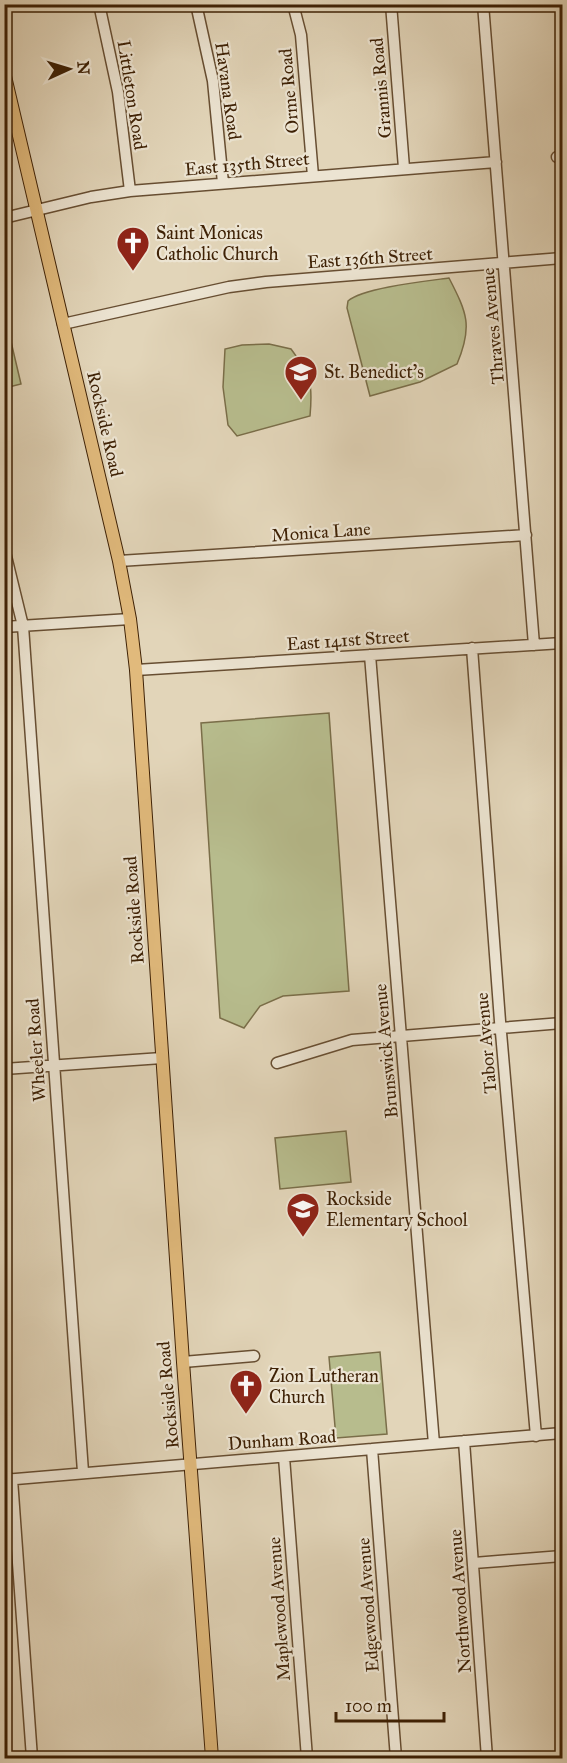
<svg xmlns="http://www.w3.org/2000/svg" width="567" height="1763" viewBox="0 0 567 1763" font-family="'IM FELL Great Primer',serif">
<rect width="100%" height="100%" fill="#e2d5b9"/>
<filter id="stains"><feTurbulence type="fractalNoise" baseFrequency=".00333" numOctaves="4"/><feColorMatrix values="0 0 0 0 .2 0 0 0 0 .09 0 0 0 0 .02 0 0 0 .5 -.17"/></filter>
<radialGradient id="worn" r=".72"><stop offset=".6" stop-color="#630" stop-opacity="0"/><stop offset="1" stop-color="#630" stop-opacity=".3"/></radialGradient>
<path fill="#b7bc8d" stroke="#7a6e49" stroke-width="1.5" d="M449,278C467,313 473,326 457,364L420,382L370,396L347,308L348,301C362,288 427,281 449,278Z
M4,312L21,384L5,388H4Z
M269,344L291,349C311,376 313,382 310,416L237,436L228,425L223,387L225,349L242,345Z
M329,713L349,991L283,996L260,1006L244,1028L220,1018L201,723Z
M346,1131L351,1182L280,1189L275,1138Z
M380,1352L387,1434L336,1438L329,1357Z"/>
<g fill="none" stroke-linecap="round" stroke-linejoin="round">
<g stroke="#674e32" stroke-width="13">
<path id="minor" d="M99,4L118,92L130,191
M196,4L213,81L223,183
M293,4L301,35L313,176
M391,4L404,168
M483,4L534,645
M557,157H562
M4,218L91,197L130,191L496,162
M63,324L229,287L266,282L562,258
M4,548L23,626L83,1472
M119,561L526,535
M4,627L130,619
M472,648L500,1021L536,1436
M370,655L434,1444
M136,670L562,643
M277,1063L352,1040L562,1023
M4,1069L162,1058
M183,1362L254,1356
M464,1441L487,1758
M372,1449L396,1758
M284,1457L307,1758
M12,1479L32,1758
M4,1480L562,1433
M474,1563L562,1556"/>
</g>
<g stroke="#3e2105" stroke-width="14">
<path id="major" d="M4,72L119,561L130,619L136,670L183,1362L212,1758"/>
</g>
<use href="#minor" stroke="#ece4d2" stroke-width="10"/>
<use href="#major" stroke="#e1ba7c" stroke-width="12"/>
</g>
<defs>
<g id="church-pin" transform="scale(1.725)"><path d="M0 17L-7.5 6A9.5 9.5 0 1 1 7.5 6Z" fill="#8f2418" stroke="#ece4d2"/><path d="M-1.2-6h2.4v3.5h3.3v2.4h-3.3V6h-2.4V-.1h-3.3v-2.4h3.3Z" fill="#fff"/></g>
<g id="school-pin" transform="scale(1.725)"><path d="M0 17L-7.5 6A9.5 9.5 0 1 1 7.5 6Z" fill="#8f2418" stroke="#ece4d2"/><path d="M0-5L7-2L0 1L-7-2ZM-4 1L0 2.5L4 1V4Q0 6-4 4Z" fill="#fff"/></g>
</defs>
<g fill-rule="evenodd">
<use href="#church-pin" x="133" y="243"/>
<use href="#school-pin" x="301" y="372"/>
<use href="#school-pin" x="303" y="1209"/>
<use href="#church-pin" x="246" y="1386"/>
</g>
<g text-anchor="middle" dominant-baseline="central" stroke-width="4.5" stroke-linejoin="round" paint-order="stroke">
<g font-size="18" fill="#3e2105" stroke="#ece4d2">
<text transform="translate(381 88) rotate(-95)">Grannis Road</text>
<text transform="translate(228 91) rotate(82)">Havana Road</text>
<text transform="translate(289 91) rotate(-95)">Orme Road</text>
<text transform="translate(132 95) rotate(81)">Littleton Road</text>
<text transform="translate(247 164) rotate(-5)">East 135th Street</text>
<text transform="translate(370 258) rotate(-4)">East 136th Street</text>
<text transform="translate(493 326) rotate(-95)">Thraves Avenue</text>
<text transform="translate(105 424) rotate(77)">Rockside Road</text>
<text transform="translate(321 532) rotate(-4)">Monica Lane</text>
<text transform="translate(348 640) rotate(-4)">East 141st Street</text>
<text transform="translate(134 910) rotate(-94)">Rockside Road</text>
<text transform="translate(486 1043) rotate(-95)">Tabor Avenue</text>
<text transform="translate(36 1050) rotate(-94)">Wheeler Road</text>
<text transform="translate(386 1051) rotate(-95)">Brunswick Avenue</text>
<text transform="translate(168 1395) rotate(-95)">Rockside Road</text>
<text transform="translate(282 1440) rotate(-4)">Dunham Road</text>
<text transform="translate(460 1601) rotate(-94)">Northwood Avenue</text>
<text transform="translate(368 1605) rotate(-94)">Edgewood Avenue</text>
<text transform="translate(279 1609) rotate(-94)">Maplewood Avenue</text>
</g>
<g font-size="18" fill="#3e2105" stroke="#ece4d2" text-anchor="start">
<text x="156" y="233">Saint Monicas<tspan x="156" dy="21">Catholic Church</tspan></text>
<text x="324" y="372">St. Benedict's</text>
<text x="326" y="1199">Rockside<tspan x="326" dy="21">Elementary School</tspan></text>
<text x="269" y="1376">Zion Lutheran<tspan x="269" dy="21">Church</tspan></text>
</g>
</g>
<rect width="567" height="1763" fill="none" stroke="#e2d5b9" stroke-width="24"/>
<rect x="6" y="6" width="555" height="1751" fill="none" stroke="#3e2105" stroke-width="3"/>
<rect x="12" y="12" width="543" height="1739" fill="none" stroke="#3e2105" stroke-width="1.5"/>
<g transform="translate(69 69) rotate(86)" stroke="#ece4d2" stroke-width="4.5" paint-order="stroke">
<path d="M0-4.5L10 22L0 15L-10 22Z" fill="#3e2105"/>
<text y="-9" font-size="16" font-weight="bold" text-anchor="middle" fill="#3e2105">N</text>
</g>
<path d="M336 1712v9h108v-9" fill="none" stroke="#3e2105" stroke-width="3"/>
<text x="345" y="1712" font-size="18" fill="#3e2105" stroke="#ece4d2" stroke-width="4.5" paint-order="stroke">100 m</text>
<rect width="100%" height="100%" filter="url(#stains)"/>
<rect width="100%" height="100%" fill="url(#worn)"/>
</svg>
